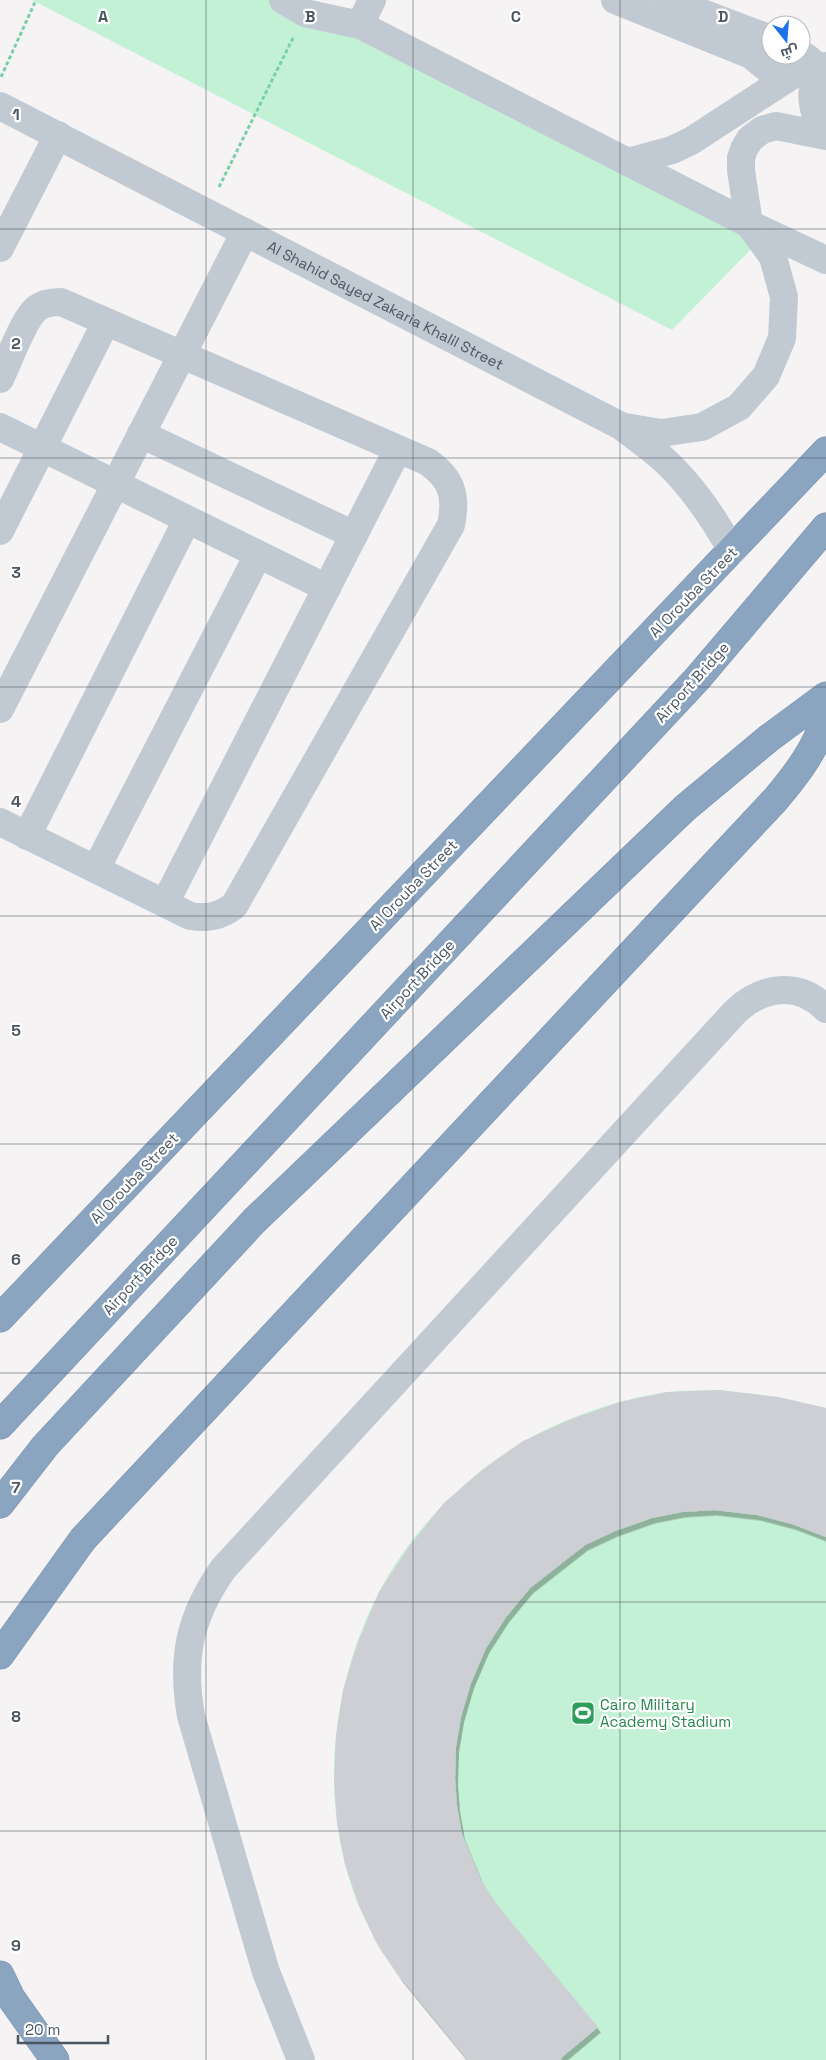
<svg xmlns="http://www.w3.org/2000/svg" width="826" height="2060" viewBox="0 0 826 2060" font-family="'Space Grotesk',Cairo,sans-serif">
<defs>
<filter id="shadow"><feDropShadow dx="3" dy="5.5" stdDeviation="0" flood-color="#0004"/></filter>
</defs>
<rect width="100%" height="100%" fill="#f5f3f3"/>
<path fill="#c3f1d5" d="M32,0H279L759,241L672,330Z
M719,1390L778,1397L826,1408V2060H468C428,2011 383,1964 358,1904C318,1805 330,1686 379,1592C410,1532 465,1476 523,1442C560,1419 624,1397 668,1392C685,1390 702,1391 719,1390Z"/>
<path fill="#cdcfd5" filter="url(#shadow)" d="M719,1390L778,1397L826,1408V1537L792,1524L757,1515L714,1510L682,1512L652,1518L615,1531L585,1545L530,1588L506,1617L486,1648L471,1683L461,1717L456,1747L455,1779L457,1806L462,1834L481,1880L498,1906L598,2027L561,2058L562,2060H468L400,1977L375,1940L358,1903L345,1864L337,1822L334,1781L336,1736L343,1690L358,1642L379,1592L408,1548L443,1504L482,1470L523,1441L569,1420L620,1402L667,1392Z"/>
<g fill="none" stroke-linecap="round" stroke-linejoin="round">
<g stroke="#7690ad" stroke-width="29">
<path id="highway" d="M0,1318L826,451
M0,1425L697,679L826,527
M0,1504L45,1446L254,1221L685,808L769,738L826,696
M0,1655L83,1539L775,800C797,774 817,748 826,715
M0,1975L11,1998L55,2060"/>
</g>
<path stroke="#7ad0a6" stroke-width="3" stroke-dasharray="4 2.5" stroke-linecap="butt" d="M1,77L36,0
M219,187L293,38"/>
<g stroke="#c1cad2" stroke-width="28">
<path d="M283,0L305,13L360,25L749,224L826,260"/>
<path d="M615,0L751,55L772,72L779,83"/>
<path d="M668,0L771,39"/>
<path d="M360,25L372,0"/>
<path d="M806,57L818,67C809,90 810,113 826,133"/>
<path id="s1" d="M0,106L621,426C635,437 650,447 663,459C692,485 713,517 732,551"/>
<path d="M628,162L672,150L691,141L791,76L805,70L826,66"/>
<path d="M0,248L58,135"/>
<path d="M0,379C8,363 23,320 36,309C43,303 52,302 61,302L428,462C452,479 457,496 451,525L234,906C220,916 208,919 190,916L0,822"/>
<path d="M0,427L327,588"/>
<path d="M625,427L661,433L702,427L739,407L766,376L782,338L784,297L773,257L749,224L741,170V158L744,149L750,139L762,130L776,126L826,136"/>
<path d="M141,434L354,535"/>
<path d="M0,531L106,322"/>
<path d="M0,709L245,232"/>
<path d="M27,836L187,520"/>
<path d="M96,869L258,555"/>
<path d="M165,903L398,449"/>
<path d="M301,2060L266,1972L191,1716C181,1658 189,1618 223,1569L735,1012C761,987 798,980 826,1009"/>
</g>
<use href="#highway" stroke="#8ba5c1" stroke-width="28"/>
</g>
<path fill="none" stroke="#4a5661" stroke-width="1" stroke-opacity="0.55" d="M206,0V2060M413,0V2060M620,0V2060M0,229H826M0,458H826M0,687H826M0,916H826M0,1144H826M0,1373H826M0,1602H826M0,1831H826"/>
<defs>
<g id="stadium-square" transform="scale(1.25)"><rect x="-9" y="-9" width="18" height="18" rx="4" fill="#2e9e5b" stroke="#fff"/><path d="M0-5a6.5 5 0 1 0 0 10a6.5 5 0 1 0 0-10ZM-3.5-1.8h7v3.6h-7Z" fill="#fff"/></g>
</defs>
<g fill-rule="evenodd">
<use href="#stadium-square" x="583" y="1713"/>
</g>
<g text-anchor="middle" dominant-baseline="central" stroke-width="4.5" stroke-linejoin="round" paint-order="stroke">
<g font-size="15" fill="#4a5661" stroke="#fff">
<text stroke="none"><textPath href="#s1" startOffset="434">Al Shahid Sayed Zakaria Khalil Street</textPath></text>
<text transform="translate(693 592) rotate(-46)">Al Orouba Street</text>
<text transform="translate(692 682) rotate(-48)">Airport Bridge</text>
<text transform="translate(413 885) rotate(-46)">Al Orouba Street</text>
<text transform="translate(417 979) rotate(-47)">Airport Bridge</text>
<text transform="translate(134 1178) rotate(-46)">Al Orouba Street</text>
<text transform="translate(140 1275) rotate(-47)">Airport Bridge</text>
</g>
<g font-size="15" fill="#27864d" stroke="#fff" text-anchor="start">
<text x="600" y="1704">Cairo Military<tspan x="600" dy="17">Academy Stadium</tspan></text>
</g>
</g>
<g font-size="16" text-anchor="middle" font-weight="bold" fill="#4a5661" stroke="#fff" stroke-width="4.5" stroke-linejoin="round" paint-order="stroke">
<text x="103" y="22">A</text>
<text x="310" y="22">B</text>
<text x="516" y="22">C</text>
<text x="723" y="22">D</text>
<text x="16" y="120">1</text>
<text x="16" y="349">2</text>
<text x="16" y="578">3</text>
<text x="16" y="807">4</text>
<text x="16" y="1036">5</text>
<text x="16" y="1265">6</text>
<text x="16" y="1493">7</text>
<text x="16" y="1722">8</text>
<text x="16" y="1951">9</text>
</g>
<g transform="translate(786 40) rotate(163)"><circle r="24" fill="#ffffff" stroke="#b7bbc0"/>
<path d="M0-4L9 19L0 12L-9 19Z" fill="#1a73e8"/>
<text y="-8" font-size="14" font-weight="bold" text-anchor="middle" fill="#4a5661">ش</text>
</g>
<path d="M18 2035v8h90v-8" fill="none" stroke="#4a5661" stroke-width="2.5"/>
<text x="25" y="2035" font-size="15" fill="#4a5661" stroke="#ffffff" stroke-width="4" paint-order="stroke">20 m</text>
</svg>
